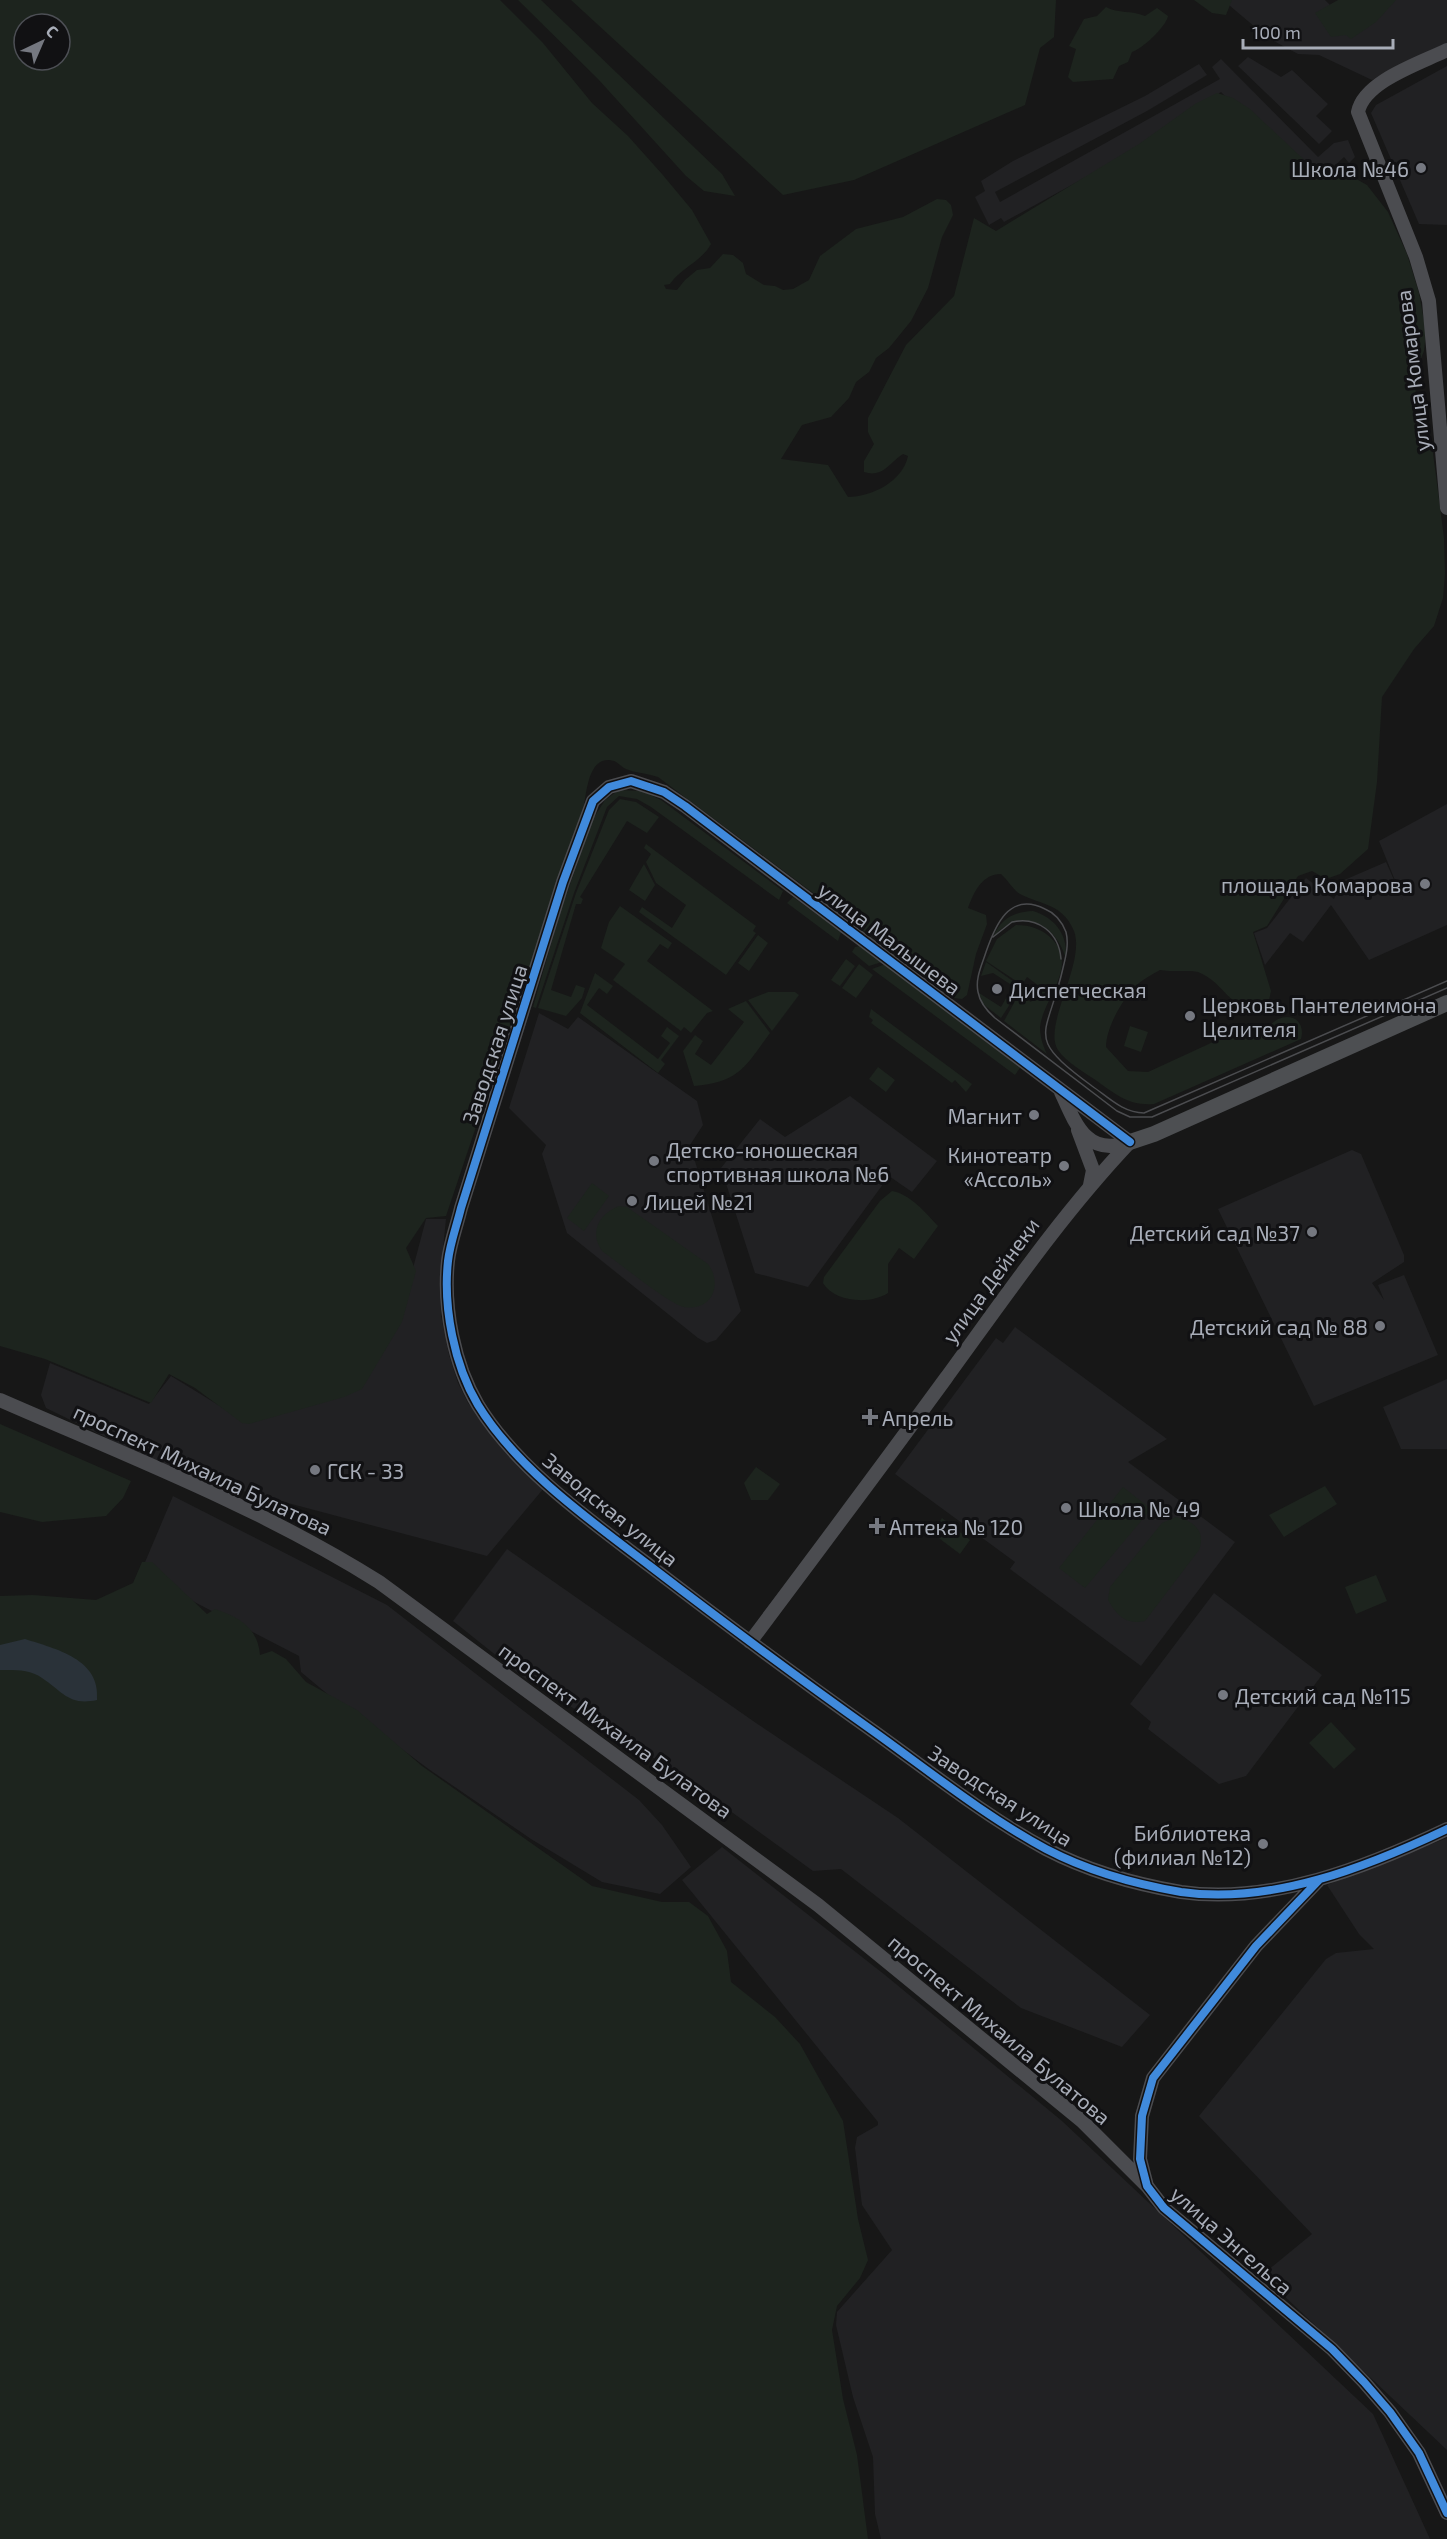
<svg xmlns="http://www.w3.org/2000/svg" width="1447" height="2539" viewBox="0 0 1447 2539" font-family="'Exo 2',sans-serif">
<rect width="100%" height="100%" fill="#171717"/>
<path fill="#212123" d="M1223,0H1325L1346,21L1371,0H1447V45L1372,80L1319,55L1298,54L1268,38Z
M1248,57L1281,77L1292,70L1328,104L1316,116L1332,131L1319,144L1238,66Z
M1221,59L1318,157L1334,143L1348,140L1355,157L1349,163L1344,157L1318,182L1284,156L1221,92L1176,126L1128,154L1004,222L1001,218L989,225L975,197L985,191L981,181L1013,161L1145,96L1199,64L1207,75L1147,111L995,192L1000,202L1220,79L1212,67Z
M1447,66V225L1419,224L1371,113L1376,105Z
M1447,804V925L1369,960L1331,905L1303,942L1290,933L1265,965L1254,933L1267,928L1306,878L1334,899L1342,881L1386,862L1403,900L1379,841Z
M539,1013L568,1029L578,1017L697,1101L703,1125L690,1145L741,1311L716,1340L707,1343L698,1338L567,1233L542,1154L546,1145L509,1108Z
M850,1096L937,1161L912,1192L889,1176L808,1287L755,1273L721,1168L760,1119L785,1137Z
M1352,1150L1361,1154L1404,1255V1262L1372,1283L1384,1300L1378,1285L1404,1275L1438,1355L1314,1406L1218,1209Z
M426,1219H446L440,1278L441,1316L449,1355L458,1383L468,1403L501,1444L544,1488L487,1556L183,1475L46,1408L41,1395L50,1363L149,1404L171,1376L246,1422L402,1310Z
M1015,1327L1167,1439L1128,1462L1235,1542L1141,1666L1010,1569L1015,1562L895,1474L996,1338L1003,1343Z
M1447,1379V1449H1401L1383,1407Z
M173,1496L387,1605L639,1800L662,1825L691,1867L660,1894L602,1882L531,1839L430,1770L331,1697L301,1672L299,1656L140,1574Z
M507,1549L756,1723L898,1818L1150,2015L1122,2047L1021,2008L841,1869L813,1871L678,1773L523,1677L453,1621Z
M1214,1593L1322,1675L1246,1776L1219,1784L1148,1729L1151,1722L1130,1704Z
M1447,1838V2450L1262,2275L1312,2234L1199,2116L1326,1959L1336,1953L1374,1949L1359,1934L1327,1885Z
M722,1847L885,1975L1062,2121L1373,2414L1430,2539H881L875,2514L873,2457L853,2397L836,2325L837,2312L892,2250L862,2205L855,2148L857,2137L878,2125V2122L682,1880Z"/>
<path fill="#1d241e" fill-rule="evenodd" d="M0,0H500L543,43L592,103L628,136L662,174L692,210L711,244C702,261 681,268 670,284L664,285L666,289L677,290L685,280L697,270L710,268L723,254L733,255L743,263L746,274L764,285L775,286L783,290L793,289L809,280L820,256L856,229L903,217L937,199L946,200L951,205L953,215L942,237L928,288L911,321L889,348L876,358L869,372L856,382L849,398L831,417L802,425L781,459L828,465L848,497C872,497 903,481 908,456L903,454C889,463 883,478 864,472V461L874,444L868,432V418L906,345L954,296L974,218L996,231L1139,144L1195,104L1217,93L1233,98L1250,109L1315,170L1344,172L1367,185L1388,212L1407,254L1419,293L1426,332L1424,351L1415,373L1416,407L1433,453L1444,538L1445,574L1443,598L1434,626L1414,649L1382,697L1377,782L1368,849L1340,874L1326,879L1312,871L1298,876L1267,926L1253,932L1271,991L1269,1000C1230,1020 1229,984 1198,972C1192,970 1170,972 1160,970C1153,974 1145,978 1139,983C1124,996 1106,1027 1106,1047L1128,1071L1148,1072L1250,1025L1269,1027C1283,1009 1307,1017 1301,1039L1154,1104C1130,1106 1116,1095 1097,1081C1085,1073 1066,1062 1058,1050C1042,1026 1086,963 1074,931C1063,904 1042,905 1020,894C1014,891 1007,879 1001,874C982,874 974,892 968,908L986,915L987,924L976,954L967,995L962,999L954,998L658,777C647,773 635,773 626,769C621,767 618,762 614,761C589,754 587,790 584,805L446,1216L426,1218L406,1248L416,1271L402,1322L362,1389L344,1397L249,1424L242,1423L195,1388L169,1374L151,1403L45,1359L0,1346ZM24,24H60V60H24Z
M518,0H541L722,174L735,196L704,191L686,176L598,79Z
M571,0H1056L1054,37L1040,48L1025,105L854,180L783,195Z
M1194,0H1232L1226,15L1212,13Z
M1338,0H1396L1376,22L1351,39L1346,35L1331,37L1315,13Z
M1106,7C1119,14 1131,10 1145,16L1157,8L1168,16C1166,27 1142,49 1132,52L1128,62L1119,66L1113,79L1073,82L1068,77L1076,49L1069,46L1084,19L1097,16Z
M619,790L642,791L661,800L783,891L779,900L651,807L637,799L619,796L607,807L574,893L536,1008L533,1007L560,913L593,819L605,800Z
M620,799L636,802L659,817L647,833L627,821L580,897L583,899L581,904H576L551,990L571,997L576,985L585,988L582,998L566,1016L538,1008L576,893L609,810Z
M646,844L756,926L753,931L756,933L726,975L639,912L642,907L672,928L686,905L656,883L646,862L651,854L644,848Z
M644,864L655,885L645,901L629,890Z
M793,897L841,932L838,941L787,903Z
M620,906L672,943L668,949L660,944L647,961L713,1011L707,1013L691,1033L684,1027L681,1031L613,980L625,964L601,948L609,922Z
M1033,911C1055,918 1068,934 1066,959C1056,923 1020,906 993,937C1001,919 1013,912 1033,911Z
M1016,925C1030,925 1043,929 1053,940C1078,967 1043,999 1040,1027C1040,1037 1043,1046 1047,1054L1004,1021L1019,994L1031,1002L1039,986L1027,977L1022,985L986,961L997,939Z
M758,935L768,943L749,971L738,963Z
M861,946L882,962L869,966L852,952L855,947Z
M846,959L855,966L840,986L831,980Z
M986,962L1021,987L1001,1018L983,1004L979,993L1001,1007L1013,986L993,973L981,976Z
M859,964L873,975L856,998L842,988Z
M886,964L1022,1065L1015,1075L872,969Z
M595,973L613,986L607,994L599,988L587,1005L658,1059L670,1043L661,1036L667,1027L679,1036L661,1060L665,1064L658,1073L580,1013Z
M768,992H795L799,995L772,1031L748,1000Z
M746,1001L770,1033C746,1066 739,1083 694,1086L683,1051L695,1035L703,1041L695,1054L711,1065L744,1022L728,1009Z
M871,1009L972,1084L966,1092L955,1080L952,1083L871,1023L873,1020L869,1017Z
M1130,1026L1148,1032L1141,1052L1124,1046Z
M878,1067L895,1080L886,1092L869,1079Z
M592,1183L609,1196L584,1231L567,1218Z
M892,1191C910,1194 926,1213 938,1226L914,1259L899,1248L888,1264V1293C870,1305 834,1302 823,1283L824,1277L880,1201Z
M619,1206L627,1207L708,1264C723,1284 712,1312 684,1307C669,1304 618,1262 602,1251C589,1232 599,1214 619,1206Z
M0,1424L131,1481L123,1498L106,1516L42,1522L0,1512Z
M756,1467L780,1484L768,1500H751L744,1483Z
M1325,1486L1337,1504L1284,1537L1269,1515Z
M1123,1487L1151,1509L1085,1588L1059,1568Z
M1176,1517C1194,1521 1206,1531 1199,1550L1145,1621C1126,1625 1117,1616 1108,1600L1110,1587L1162,1523Z
M942,1518L970,1540L960,1554L932,1533Z
M142,1562H152L207,1614L215,1609C239,1617 258,1628 260,1655L272,1651L286,1659L306,1682L357,1710L422,1766L592,1886L662,1902H689L708,1916L727,1951L731,1982L775,2017L800,2044L843,2121L858,2219L868,2260L860,2278L837,2306L832,2330L843,2399L857,2455L868,2539H0V1596L33,1595L96,1600L133,1583Z
M1376,1575L1387,1601L1356,1614L1345,1587Z
M1331,1722L1356,1749L1334,1769L1309,1743Z"/>
<path fill="#2a3239" d="M25,1639C56,1649 101,1659 97,1700C69,1706 63,1692 42,1678C30,1669 14,1670 0,1670V1645Z"/>
<g fill="none" stroke-linecap="round" stroke-linejoin="round">
<path stroke="#4b4c50" stroke-width="14" d="M1447,50C1421,63 1364,81 1358,112L1416,257L1429,301L1447,508
M1061,1092C1075,1123 1087,1158 1129,1142
M1078,1130L1093,1170L1090,1185
M1130,1142L685,806L664,792L631,781L609,787L593,801L563,882L461,1208C457,1225 450,1243 448,1261C443,1307 454,1365 478,1405C517,1469 591,1521 650,1566C723,1622 797,1677 873,1731C929,1771 985,1816 1046,1849C1088,1871 1134,1884 1181,1892C1271,1905 1367,1867 1447,1829
M0,1400C128,1456 260,1507 379,1582L818,1905L1082,2121L1147,2186
M750,1642C816,1554 881,1467 946,1378C1005,1297 1061,1215 1130,1142
M1318,1881L1256,1946L1153,2078L1142,2116L1140,2159L1147,2186L1164,2208L1332,2349L1364,2382L1390,2412L1419,2453L1447,2513"/>
<path stroke="#4d4f52" stroke-width="16" d="M1130,1142L1154,1134L1447,1003"/>
<path stroke="#4b4c4f" stroke-width="1.5" d="M993,937L1012,922C1038,916 1059,933 1061,959
M1447,981L1144,1113C1123,1113 1108,1097 1092,1086C1023,1035 1047,1039 1063,968C1066,956 1069,944 1066,932C1062,922 1055,913 1045,909C1009,891 995,926 986,952C982,965 975,978 978,992C980,1003 987,1011 995,1018L1117,1111L1130,1117H1152L1447,988"/>
<g stroke="#111113" stroke-width="11">
<path id="cycleway" d="M1130,1142L685,806L664,792L631,781L609,787L593,801L563,882L461,1208C457,1225 450,1243 448,1261C443,1307 454,1365 478,1405C517,1469 591,1521 650,1566C723,1622 797,1677 873,1731C929,1771 985,1816 1046,1849C1088,1871 1134,1884 1181,1892C1271,1905 1367,1867 1447,1829
M1319,1880L1256,1946L1153,2078L1142,2116L1140,2159L1147,2186L1164,2208L1332,2349L1364,2382L1390,2412L1419,2453L1447,2513"/>
</g>
<use href="#cycleway" stroke="#408adc" stroke-width="8"/>
</g>
<g fill="#757880" stroke="#111113" stroke-width="2">
<circle cx="1421" cy="168" r="6"/>
<circle cx="1425" cy="884" r="6"/>
<circle cx="997" cy="989" r="6"/>
<circle cx="1190" cy="1016" r="6"/>
<circle cx="1034" cy="1115" r="6"/>
<circle cx="654" cy="1161" r="6"/>
<circle cx="1064" cy="1166" r="6"/>
<circle cx="632" cy="1201" r="6"/>
<circle cx="1312" cy="1232" r="6"/>
<circle cx="1380" cy="1326" r="6"/>
<path d="M867 1408h6v6h6v6h-6v6h-6v-6h-6v-6h6z"/>
<circle cx="315" cy="1470" r="6"/>
<circle cx="1066" cy="1508" r="6"/>
<path d="M874 1517h6v6h6v6h-6v6h-6v-6h-6v-6h6z"/>
<circle cx="1223" cy="1695" r="6"/>
<circle cx="1263" cy="1844" r="6"/>
</g>
<g text-anchor="middle" dominant-baseline="central" stroke-width="6" stroke-linejoin="round" paint-order="stroke">
<g font-size="21" fill="#a8adb8" stroke="#111113" text-anchor="start">
<text x="1409" y="168" text-anchor="end">Школа №46</text>
<text x="1413" y="884" text-anchor="end">площадь Комарова</text>
<text x="1009" y="989">Диспетческая</text>
<text x="1202" y="1004">Церковь Пантелеимона<tspan x="1202" dy="24">Целителя</tspan></text>
<text x="1022" y="1115" text-anchor="end">Магнит</text>
<text x="666" y="1149">Детско-юношеская<tspan x="666" dy="24">спортивная школа №6</tspan></text>
<text x="1052" y="1154" text-anchor="end">Кинотеатр<tspan x="1052" dy="24">«Ассоль»</tspan></text>
<text x="644" y="1201">Лицей №21</text>
<text x="1300" y="1232" text-anchor="end">Детский сад №37</text>
<text x="1368" y="1326" text-anchor="end">Детский сад № 88</text>
<text x="882" y="1417">Апрель</text>
<text x="327" y="1470">ГСК - 33</text>
<text x="1078" y="1508">Школа № 49</text>
<text x="889" y="1526">Аптека № 120</text>
<text x="1235" y="1695">Детский сад №115</text>
<text x="1251" y="1832" text-anchor="end">Библиотека<tspan x="1251" dy="24">(филиал №12)</tspan></text>
</g>
<g font-size="21" fill="#a8adb8" stroke="#111113">
<text transform="translate(1412 371) rotate(-97)">улица Комарова</text>
<text transform="translate(890 938) rotate(37)">улица Малышева</text>
<text transform="translate(494 1044) rotate(-72)">Заводская улица</text>
<text transform="translate(990 1280) rotate(-54)">улица Дейнеки</text>
<text transform="translate(203 1469) rotate(25)">проспект Михаила Булатова</text>
<text transform="translate(611 1509) rotate(39)">Заводская улица</text>
<text transform="translate(616 1730) rotate(36)">проспект Михаила Булатова</text>
<text transform="translate(1001 1795) rotate(33)">Заводская улица</text>
<text transform="translate(1000 2029) rotate(40)">проспект Михаила Булатова</text>
<text transform="translate(1232 2240) rotate(41)">улица Энгельса</text>
</g>
</g>
<g transform="translate(42 42) rotate(44)"><circle r="28" fill="#111113" stroke="#4d4f55" stroke-width="1.5"/>
<path d="M0-4.5L10 22L0 15L-10 22Z" fill="#757880"/>
<text y="-9" font-size="16" font-weight="bold" text-anchor="middle" fill="#a8adb8">С</text>
</g>
<path d="M1243 39v9h150v-9" fill="none" stroke="#a8adb8" stroke-width="3"/>
<text x="1252" y="39" font-size="18" fill="#a8adb8" stroke="#111113" stroke-width="4.5" paint-order="stroke">100 m</text>
</svg>
